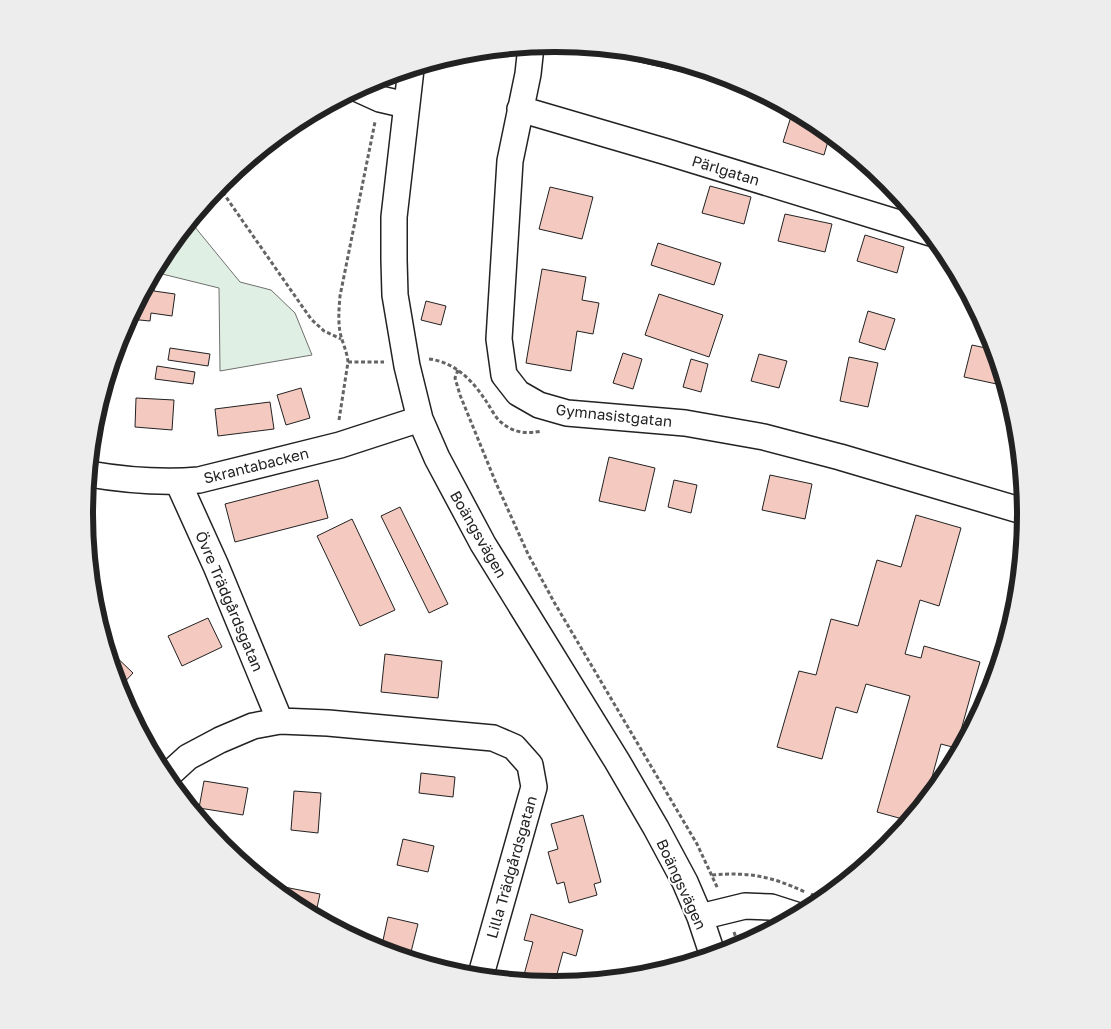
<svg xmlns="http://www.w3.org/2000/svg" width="1111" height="1029" viewBox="0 0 1111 1029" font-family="'Golos Text',sans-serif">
<rect width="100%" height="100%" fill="#fff"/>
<path fill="#e0efe3" stroke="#6f6f6f" d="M190,221L240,282L271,290L295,313L312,355L220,371L219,288L154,272L164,253Z"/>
<path fill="#f3c9c0" stroke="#222" d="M610,49L648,53L698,68L696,75L609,55Z
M793,110L817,123L830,134L824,155L783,142Z
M710,186L751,197L744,224L702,213Z
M550,187L593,197L582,239L539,229Z
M785,214L832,224L825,252L778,241Z
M865,235L904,247L897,273L857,261Z
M658,243L721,263L714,285L651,265Z
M542,269L586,277L582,300L599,303L593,334L577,331L571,371L526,363Z
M146,287L154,288V291L175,294L172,316L151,313L150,321L129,319Z
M659,294L723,315L709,357L645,335Z
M426,301L446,306L441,325L421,320Z
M868,311L895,319L885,350L859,342Z
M972,345L995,350L1006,386L964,377Z
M170,348L210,354L208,366L168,360Z
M623,353L642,359L633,389L613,383Z
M759,354L787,361L779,388L751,381Z
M849,357L878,363L868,407L840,401Z
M691,359L708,364L701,392L683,387Z
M157,366L195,372L193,384L155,379Z
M301,388L310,418L286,425L277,395Z
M136,398L174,400L172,430L135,427Z
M270,402L274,429L218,436L215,409Z
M609,457L655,468L645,511L599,501Z
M770,475L812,484L805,519L762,510Z
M318,480L328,518L235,542L225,504Z
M674,480L697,485L691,513L668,507Z
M400,507L448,604L429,613L381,516Z
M916,515L961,528L939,606L920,600L905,654L921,658L924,646L980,662L956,748L941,744L925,803L910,821L877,812L910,696L866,684L857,713L836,707L822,759L777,747L799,671L816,675L831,619L858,626L877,560L901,567Z
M352,519L395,610L360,626L317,536Z
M208,618L222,647L182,666L168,636Z
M109,650L133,673L119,688L108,652Z
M385,654L442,661L438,698L381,692Z
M421,773L455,777L453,797L419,793Z
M204,781L248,788L243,815L199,808Z
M294,791L321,793L318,833L291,830Z
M583,815L601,882L594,884L597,895L569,903L564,882L557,884L548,852L558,849L551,824Z
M403,839L434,846L428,872L397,865Z
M269,884L320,894L315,917L294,906Z
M531,914L583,930L576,956L563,952L554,985L522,982L533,942L524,940Z
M388,917L418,924L411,952L382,945Z
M630,973L631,978L604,980Z"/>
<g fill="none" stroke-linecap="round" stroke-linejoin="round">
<g stroke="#222" stroke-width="28">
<path id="minor" d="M531,46L528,74L510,161L499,339L504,375L518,393L539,405L567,413L685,423L764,437L840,457L1026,512
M411,69L394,217V260L395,295L407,366L420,419L437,458L483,544L617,761L656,828L685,882L700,917L713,956
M358,89L380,99L406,105
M520,109L667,152L931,233
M89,474C124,480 163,483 199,480L340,445L420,419
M178,482L216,566L280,721
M165,778L188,757L220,740L253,726L280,721L328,723L493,738L514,747L530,765L534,787L480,978
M700,917L745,906L771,907L799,916"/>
</g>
<path stroke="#646464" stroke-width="3" stroke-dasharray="4 2.5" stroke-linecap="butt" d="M219,187L311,319L324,331L341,339
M429,359C455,362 473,381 486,401C491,408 495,418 502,423C514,433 527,434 542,431
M348,362H384
M458,370L455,378L460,395L496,483L528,554L554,602L697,844L718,889
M339,420L348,362C347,351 342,342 340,332C338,320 339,308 340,296L375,122
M712,875C749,872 771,876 805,892
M811,894L824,900
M734,932L739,947"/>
<use href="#minor" stroke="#fff" stroke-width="25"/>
</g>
<g text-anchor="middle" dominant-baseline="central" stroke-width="4" stroke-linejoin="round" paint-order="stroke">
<g font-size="15" fill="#222" stroke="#fff">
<text transform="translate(726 170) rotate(17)">Pärlgatan</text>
<text transform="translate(614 415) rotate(6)">Gymnasistgatan</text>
<text transform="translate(256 465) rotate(-14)">Skrantabacken</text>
<text transform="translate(479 534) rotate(60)">Boängsvägen</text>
<text transform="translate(230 601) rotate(67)">Övre Trädgårdsgatan</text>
<text transform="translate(511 867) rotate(-74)">Lilla Trädgårdsgatan</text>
<text transform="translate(682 884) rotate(65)">Boängsvägen</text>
</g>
</g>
<path d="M0 0H1111V1029H0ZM93 514a462 462 0 1 1 924 0a462 462 0 1 1-924 0Z" fill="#ededed" fill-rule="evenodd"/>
<path fill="none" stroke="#222" stroke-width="6" d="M93 514a462 462 0 1 1 924 0a462 462 0 1 1-924 0Z"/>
</svg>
